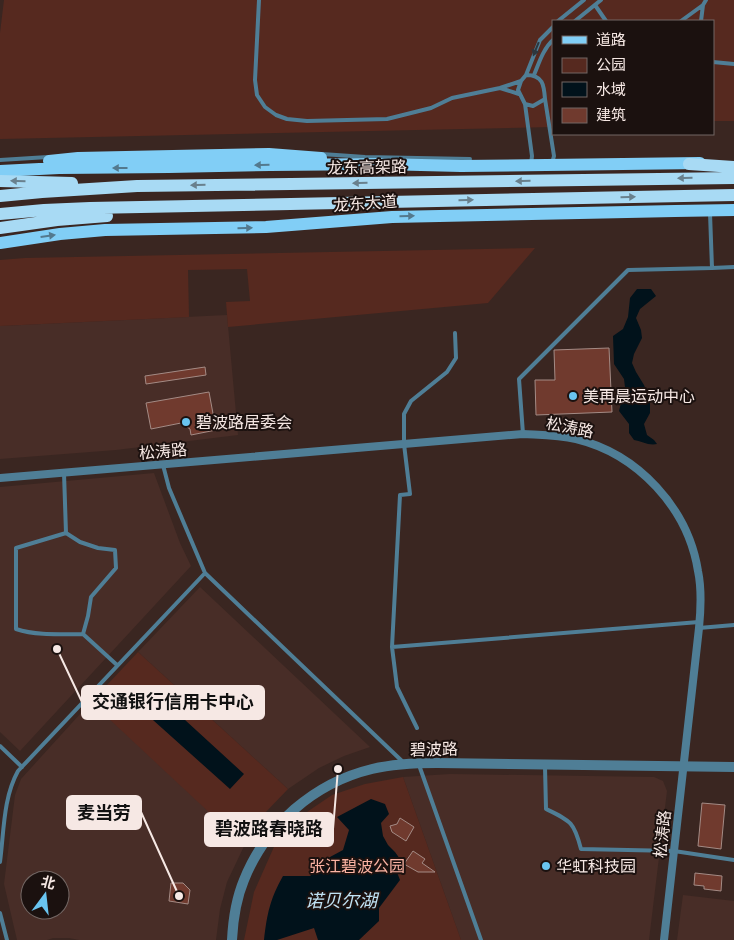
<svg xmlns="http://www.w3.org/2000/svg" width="734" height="940" viewBox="0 0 734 940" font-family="'Archivo Narrow','Noto Sans SC',sans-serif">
<rect width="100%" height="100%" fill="#3a2621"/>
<path fill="#482d27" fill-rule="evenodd" d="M227,315L238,435L116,450L0,459V326Z
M154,473L180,543L191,566L20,751L0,732V487Z
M200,587L370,747L344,756L319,768L288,789L138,652Z
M91,702L246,842L227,882L220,909L216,940H79L69,938H53L47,940H17L4,884L15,795L21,779ZM30,880H60V910H30Z
M450,774L654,777L663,781L667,791L649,940H461L403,777Z
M683,895L734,901V940H677Z"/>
<path fill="#56291f" d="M4,0H734V121H713V21H553V127L0,139V33Z
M535,248L488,303L228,327L226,302L250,301L247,269L188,270L189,317L0,326V260L25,258Z
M138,652L288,789L263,815L244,845L91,702Z
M403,777L461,940H244L254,892L277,840L301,816L332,795L365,784Z"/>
<path fill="#01121b" d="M637,289H651L656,296L640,309L636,318L641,330L642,338L634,354L632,363L636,372L644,385L650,400V413L644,424L647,435L654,440L657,444C649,446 641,441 634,440L629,433V424L619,411L625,387L624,379L614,364L613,336L623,329L628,317L630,298Z
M149,687L244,774L230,789L134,703Z
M371,799L385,804L389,814L381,823L383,836L388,845L395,852L400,859L393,862L400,880L379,908V921L359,940H318L314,928L277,940H264C267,914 270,899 283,876H310L330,857L343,850L349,830L337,817Z"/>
<path fill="#703a2e" stroke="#a48b85" d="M609,348L612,412L536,415L535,380H555L554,350Z
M205,367L206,375L146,384L145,376Z
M209,392L216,430L191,435L190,429L181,423L151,429L146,403Z
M702,803L725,805L721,849L698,846Z
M400,818L414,827L406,841L392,832L390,826L397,824Z
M413,851L425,859L422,863L435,872H418L404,864Z
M695,873L722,876L721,891L704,889V886L694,885Z
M171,883H183L190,890L188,904L169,901Z"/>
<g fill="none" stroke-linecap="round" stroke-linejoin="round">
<path stroke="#4f7e96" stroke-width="4" d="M259,0L255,80L257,95L265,107L276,115L287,119L307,121L387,119L431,108L452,98L500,88L521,81
M595,5L606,21
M558,21L584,0
M575,21L601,0
M681,21L703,5
M701,21L703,5L706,0
M713,62L734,64
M526,75C543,75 544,85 545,99L533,106L525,104L518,90L521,81Z
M526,75L540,40L553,27
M534,75C539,63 543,49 553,40
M500,88L519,94
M545,99L554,156L552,163
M525,104L532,156L531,164
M322,154L365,157L470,159
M0,160L48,157
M712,268L734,267
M455,333L456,358L447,372L411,401L404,414V444L410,494L400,495L392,647L699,622
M523,434L519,379L628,270L712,268L710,213
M163,465L169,488L205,573L403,762
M64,473L66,533L16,548V629C37,636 61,634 83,634L88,616L91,597L116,568L115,550L98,548L80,542L66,533
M699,628L734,625
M83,634L117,665
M392,647L397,687L417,728
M0,746L22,767
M419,765L481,940
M545,767L546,809C571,821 574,822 581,849L674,851L734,860
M0,862C4,832 3,798 18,771L205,573
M0,913L7,940"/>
<path stroke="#4f7e96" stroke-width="8" d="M0,478L523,434C540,435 558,435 576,439C638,454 688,508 698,571C702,590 701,608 699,628L664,940"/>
<path stroke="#4f7e96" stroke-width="10" d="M232,940C233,920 236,899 244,880C266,825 314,783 372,769C393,764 415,763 437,763L734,767"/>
<path stroke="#81cef6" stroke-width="12" d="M49,161L78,158L269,154L321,158
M0,171L59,168L169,167L270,165L381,164L461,166L700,163
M0,243L60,234L105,230L266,227L392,217L675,211L734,210"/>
<path stroke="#a8daf4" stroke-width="12" d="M689,164L734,167
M0,181L72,183
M0,196L42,192L137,186L734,178
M0,214L44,210L90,208L734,195
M0,228L57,220L107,216"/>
</g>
<defs><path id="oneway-solid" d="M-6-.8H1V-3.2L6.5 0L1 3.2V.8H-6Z" transform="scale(1.25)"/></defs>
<use fill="#2d373e" href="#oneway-solid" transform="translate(536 49) rotate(112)"/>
<g fill="#53798e">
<use href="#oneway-solid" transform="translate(262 165) rotate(179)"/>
<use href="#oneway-solid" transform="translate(120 168) rotate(-180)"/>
<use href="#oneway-solid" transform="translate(407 216) rotate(-1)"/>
<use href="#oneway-solid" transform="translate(245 228) rotate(-2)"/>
<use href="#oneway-solid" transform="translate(48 236) rotate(-8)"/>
</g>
<g fill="#69808d">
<use href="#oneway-solid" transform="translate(685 178) rotate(179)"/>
<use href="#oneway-solid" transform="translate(18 181) rotate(-179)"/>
<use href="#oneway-solid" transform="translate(523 181) rotate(179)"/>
<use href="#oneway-solid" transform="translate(360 183) rotate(179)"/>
<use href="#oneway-solid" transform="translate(198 185) rotate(179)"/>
<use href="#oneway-solid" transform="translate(628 197) rotate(-1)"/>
<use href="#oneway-solid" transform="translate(466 200) rotate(-1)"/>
</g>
<g fill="#69c4f0" stroke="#1b110f" stroke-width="2">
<circle cx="573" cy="396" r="5"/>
<circle cx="186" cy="422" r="5"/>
<circle cx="546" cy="866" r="5"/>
</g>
<g text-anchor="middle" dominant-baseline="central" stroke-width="4" stroke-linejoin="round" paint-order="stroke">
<g font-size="16" fill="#f6e8e4" stroke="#1b110f">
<text transform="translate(367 167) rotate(-1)">龙东高架路</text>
<text transform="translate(365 203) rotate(-4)">龙东大道</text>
<text transform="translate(570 427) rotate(11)">松涛路</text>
<text transform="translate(163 451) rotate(-5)">松涛路</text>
<text transform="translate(434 749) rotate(-1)">碧波路</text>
<text transform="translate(662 834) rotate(-84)">松涛路</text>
</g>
<g font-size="16" fill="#f6e8e4" stroke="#1b110f" text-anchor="start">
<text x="583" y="396">美再晨运动中心</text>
<text x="196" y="422">碧波路居委会</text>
<text x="556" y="866">华虹科技园</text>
</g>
<g font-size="16" fill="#fbb3a3" stroke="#1b110f">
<text x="357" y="866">张江碧波公园</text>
</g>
<g font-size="18" font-style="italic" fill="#c0e2f4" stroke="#1b110f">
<text x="341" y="900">诺贝尔湖</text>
</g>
</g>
<path fill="none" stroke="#f6e8e4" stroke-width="2" d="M57 649L82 702M179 896L141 812M338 769L333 829"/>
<g fill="#f6e8e4" stroke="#1b110f" stroke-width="2">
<circle cx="57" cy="649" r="5"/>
<circle cx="179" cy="896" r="5"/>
<circle cx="338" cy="769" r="5"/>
</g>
<g fill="#f6e8e4" stroke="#f6e8e4" stroke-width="2">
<rect x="82" y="686" width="182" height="33" rx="5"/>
<rect x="67" y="796" width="74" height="33" rx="5"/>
<rect x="205" y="813" width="128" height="33" rx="5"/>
</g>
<g font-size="18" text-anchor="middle" font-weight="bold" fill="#111">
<text x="173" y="708">交通银行信用卡中心</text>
<text x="104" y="819">麦当劳</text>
<text x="269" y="835">碧波路春晓路</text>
</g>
<rect x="552" y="20" width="162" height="115" fill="#1b110f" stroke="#736764"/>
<rect x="562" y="36" width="25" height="8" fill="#81cef6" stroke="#736764"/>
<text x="596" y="45" font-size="15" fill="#f6e8e4">道路</text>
<rect x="562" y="58" width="25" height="15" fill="#56291f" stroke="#736764"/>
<text x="596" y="70" font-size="15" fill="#f6e8e4">公园</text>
<rect x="562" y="82" width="25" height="15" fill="#01121b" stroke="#736764"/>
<text x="596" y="95" font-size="15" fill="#f6e8e4">水域</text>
<rect x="562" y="108" width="25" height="15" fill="#703a2e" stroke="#736764"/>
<text x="596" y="120" font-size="15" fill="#f6e8e4">建筑</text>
<g transform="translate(45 895) rotate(15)"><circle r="24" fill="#1b110f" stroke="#736764"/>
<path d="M0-4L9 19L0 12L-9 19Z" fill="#69c4f0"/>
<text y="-8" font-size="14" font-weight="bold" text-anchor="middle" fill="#f6e8e4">北</text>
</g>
</svg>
